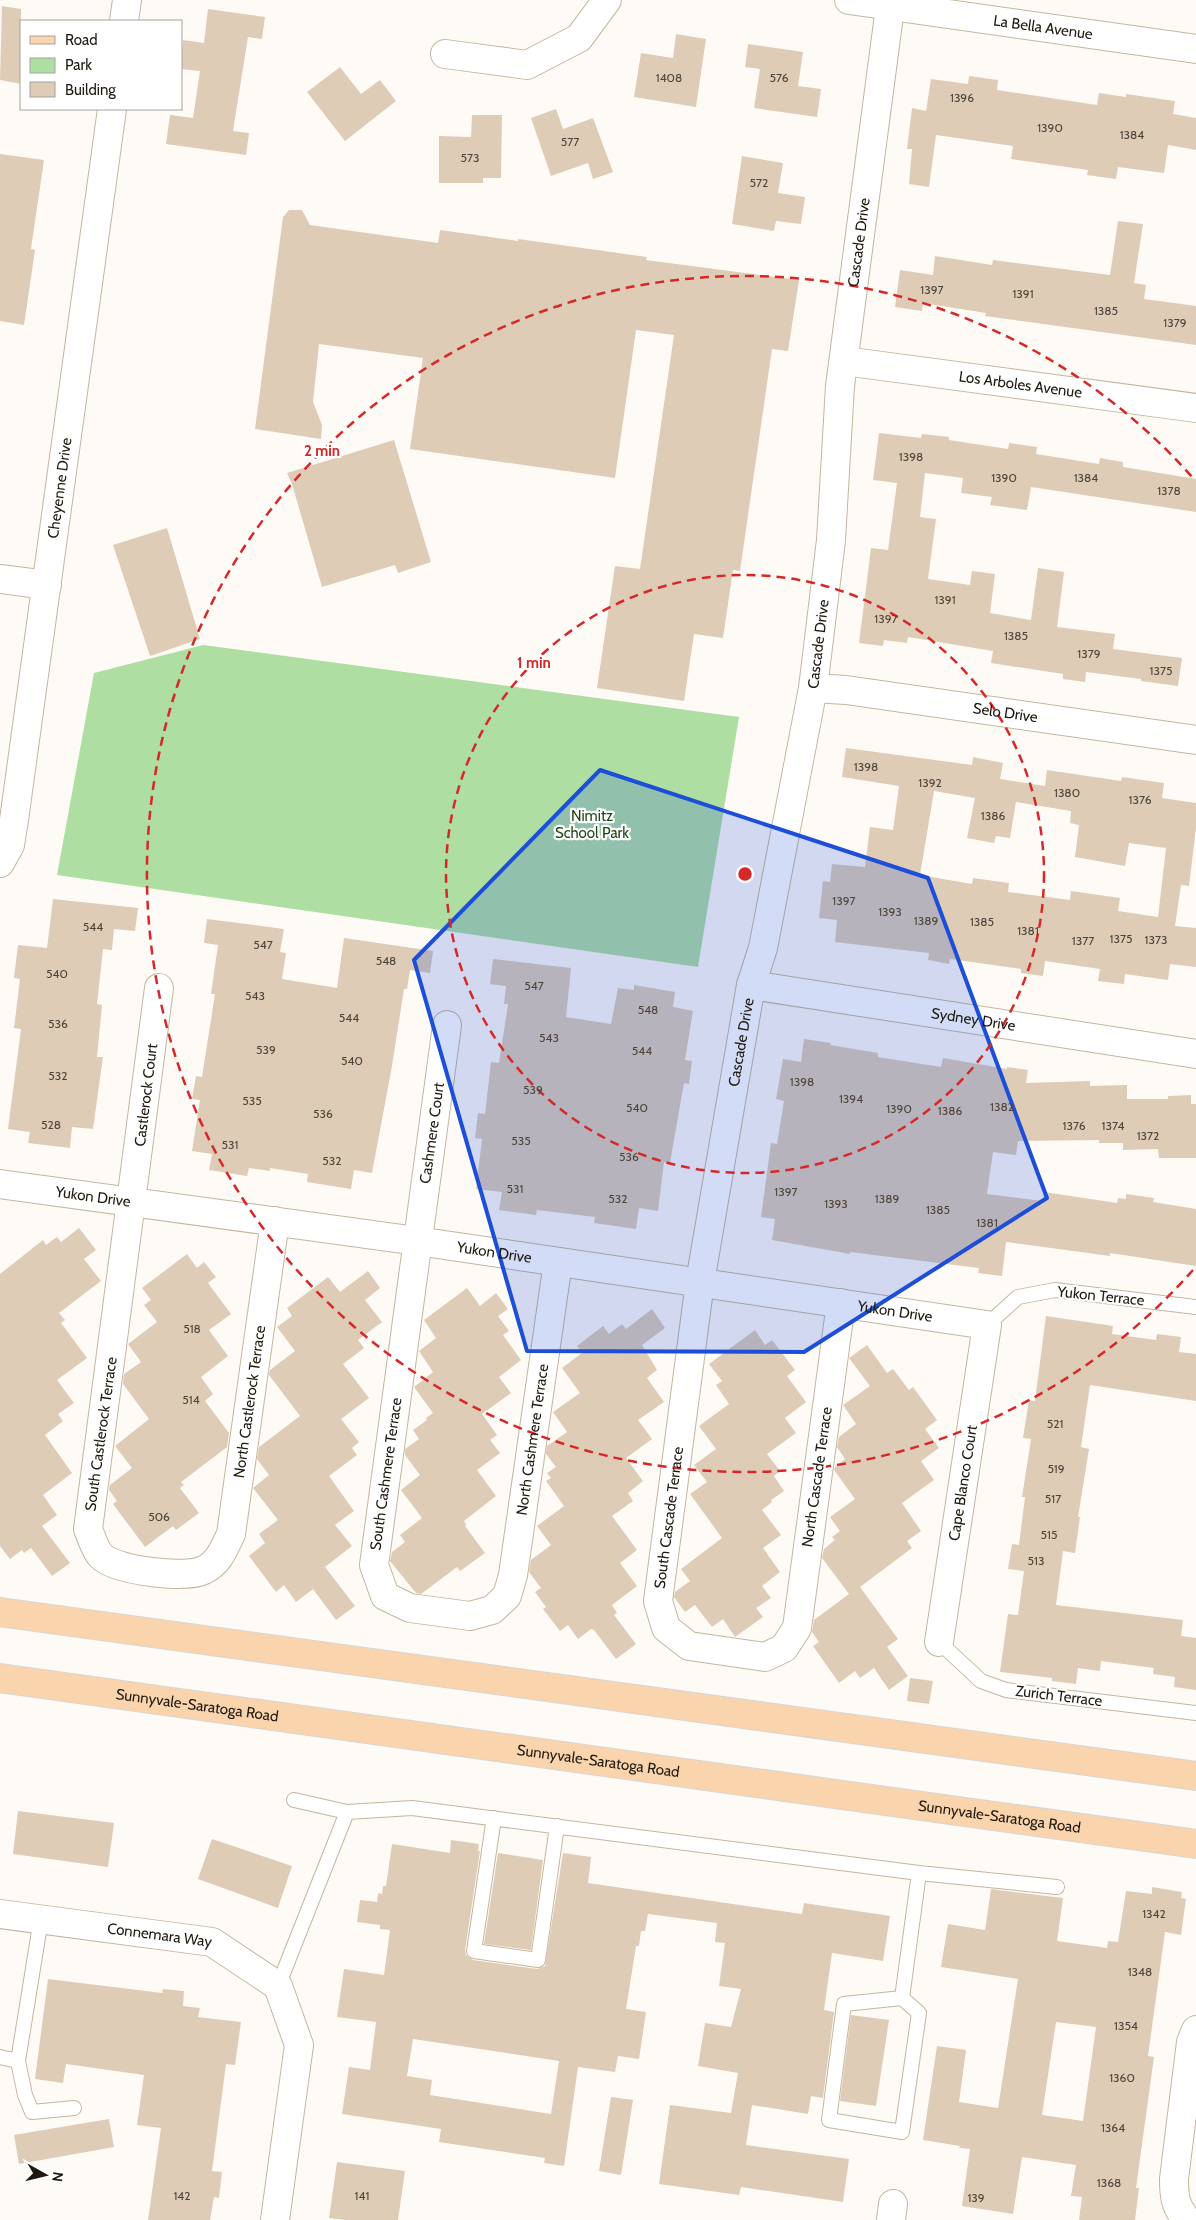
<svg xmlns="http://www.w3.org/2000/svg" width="1196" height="2220" viewBox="0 0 1196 2220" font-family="Cabin,sans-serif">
<rect width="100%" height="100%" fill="#fefbf6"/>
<path fill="#aedea2" d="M203,645L739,717L698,967L57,875L94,673Z"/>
<path fill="#deccb6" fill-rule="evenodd" d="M2,6L21,9V84L0,80Z
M208,9L265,17L262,39L248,37L233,131L249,133L246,155L166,144L170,115L193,118L200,71L181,69L183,40L204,43Z
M676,34L706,39L696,107L634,97L641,53L673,58Z
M748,44L803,52L798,86L821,89L817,117L754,108L760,69L745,67Z
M340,67L361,94L380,80L396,101L345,141L307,92Z
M969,76L998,80L997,90L1097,105L1099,93L1126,97V94L1175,101L1173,114L1196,118V150L1168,145L1164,173L1118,167L1116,179L1087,175L1088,170L1011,159L1013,146L936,135L929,187L909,184L912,149H907L912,108L926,111L931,79L968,84Z
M556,109L563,129L593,118L613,172L593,179L588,163L551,176L531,118Z
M472,115H502L501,178H483V183H439V136L471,137Z
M0,154L44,160L31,249L35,250L24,325L0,321Z
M742,156L783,163L778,193L805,197L801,224L776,221L774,231L732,224Z
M289,210H302L310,225L438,243L440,230L518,241V239L647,257L646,260L799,280L788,351L772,349L740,571L733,570L723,638L694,634L684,701L597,688L615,566L640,569L674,335L636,330L615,478L410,449L423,358L319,344L313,402L322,425L321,439L255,429L283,217Z
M1118,221L1143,224L1134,283L1146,285L1144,299L1196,306V345L985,316L986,313L923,303L922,311L895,307L900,270L933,275L935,256L992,265L993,260L1110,275Z
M879,433L921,438L922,434L949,437V440L1008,449L1009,443L1037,447L1036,454L1099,464L1100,458L1123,462V467L1196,479V512L1031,487L1027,510L990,505L992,497L961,493L963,478L925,473L920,517L936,519L928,579L970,585L972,571L995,574L990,613L1031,620L1038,568L1064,572L1057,627L1115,634L1113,649L1182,658L1178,686L1141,681V679L1086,672L1085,682L1063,679V674L991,663L993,651L908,637L907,643L884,640L883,646L859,643L871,548L888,550L897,483L873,480Z
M394,440L431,562L398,573L395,565L322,587L292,484L287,473Z
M167,528L200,639L150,656L113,545Z
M846,748L972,765L973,757L1003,763L1000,779L1045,786L1047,770L1121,781L1122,777L1164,783L1162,798L1196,803V828L1189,886L1181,885L1175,926L1196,928V967L1170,964L1168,980L1125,974L1124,984L1098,981L1100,969L1045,961L1043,976L1021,973V969L950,959L949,964L928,960L929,953L835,942L837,920L819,918L823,881L830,882L832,864L865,867L870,827L893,830L899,786L842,777ZM934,791L975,798L967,838L994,843L996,836L1010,838L1016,802L1071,811L1070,823L1079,825L1075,857L1125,866L1129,843L1166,848L1158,917L1118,911L1120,898L1071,891L1070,900L1008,892L1009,883L973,878L972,884L920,875Z
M53,899L138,908L135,931L114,929L112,950L103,949L97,1004L102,1005L97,1057H103L93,1129L72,1127L70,1148L28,1143L30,1132L8,1129L21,1029L14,1028L20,979L14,978L18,945L47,948Z
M207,919L284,929L280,952L286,953L282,979L337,988L344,938L433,951L430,973L410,970L407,989H404L392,1066L372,1173L354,1170L351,1189L307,1182L308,1174L270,1168V1171L249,1168L247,1176L209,1170L212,1154L192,1151L200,1100L192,1099L196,1076L202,1077L215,994H211L218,945L204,943Z
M493,959L571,968L566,1017L611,1024L618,988L634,990V985L675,992L673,1007L693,1011L685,1060L692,1061L689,1084L684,1083L670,1163L664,1162L658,1211L639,1208L636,1229L594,1223L595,1217L537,1210L536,1215L499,1210L502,1192L476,1189L482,1139L475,1138L478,1113L485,1114L491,1062L499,1063L508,1004H504L506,986L490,984Z
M804,1039L831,1043L830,1045L878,1053V1057L941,1067L943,1058L1007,1069V1067L1028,1070L1026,1083L1090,1081V1086L1127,1085V1099H1168V1096L1191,1095V1104H1196V1158H1159L1158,1149L1123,1150V1143H1099V1140L1018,1141L1016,1155L993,1152L987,1194L1043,1201L1044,1192L1117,1203L1118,1198L1126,1199V1194L1154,1198L1153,1202L1196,1209V1266L1110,1253V1256L1006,1242L1002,1276L978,1273L979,1268L850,1252V1254L772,1240L775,1219L761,1217L771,1143L777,1144L784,1101L776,1099L783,1059L801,1062Z
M79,1228L96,1250L84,1259L101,1281L59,1313L65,1320L61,1323L87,1358L57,1380L74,1403L58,1414L63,1421L45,1435L72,1473L43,1495L57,1515L42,1526L70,1563L52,1576L31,1548L24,1553L22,1550L10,1559L0,1546V1274L43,1240L46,1245L57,1237L61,1242Z
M187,1254L197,1268L204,1262L216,1277L208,1283L231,1314L209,1330L228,1356L201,1377L213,1394L205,1401L229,1433L227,1447L181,1482L184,1485L180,1488L199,1513L176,1530L173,1526L145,1547L113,1504L117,1501L109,1490L110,1485L132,1468L115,1446L149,1419L123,1384L124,1374L141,1362L128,1344L157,1322L144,1305L151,1300L142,1288Z
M368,1271L380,1288L365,1300L382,1322L358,1340L364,1348L343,1364L369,1398L341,1419L359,1442L352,1448L357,1455L329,1476L354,1511L335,1525L352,1546L325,1567L355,1606L336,1620L313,1589L296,1602L284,1585L276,1592L249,1556L265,1543L259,1534L278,1520L253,1488L269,1475L257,1459L259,1447L300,1416L269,1375L270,1370L295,1351L277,1327L292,1316L287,1308L328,1277L340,1292Z
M467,1288L480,1306L496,1293L508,1309L498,1316L509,1331L503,1335L521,1360L499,1377L511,1393L482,1414L497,1435L490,1440L500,1453L477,1470L496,1496L464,1521L466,1525L465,1526L485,1553L460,1571L457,1567L421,1594L416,1593L390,1561L392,1552L405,1542L400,1535L422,1518L401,1490L420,1475L405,1455V1449L419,1439L413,1430L427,1420L426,1418L433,1413L414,1387L433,1372L419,1351L436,1338L424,1320Z
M652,1309L665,1328L642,1345L657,1370L647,1378L664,1402L638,1420L652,1439L626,1458L643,1481L628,1493L633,1501L612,1516L637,1550L620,1563L637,1586L612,1605L617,1613L614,1615L636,1644L616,1659L594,1630L591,1629L578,1639L568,1625L560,1631L543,1609L546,1607L535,1592L541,1588L529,1572L531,1560L551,1545L537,1526L564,1506L546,1481L551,1478L547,1473L556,1467L546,1454L547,1446L567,1432L553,1412L580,1393L562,1368L582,1353L577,1346L603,1326L609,1334L622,1324L626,1329Z
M1046,1316L1113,1326L1112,1334L1156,1340L1157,1334L1181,1337L1179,1352L1196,1354V1401L1090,1385L1081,1447L1089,1449L1078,1517H1080L1075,1553L1063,1551L1056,1605L1183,1620L1181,1636L1196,1638V1690L1174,1687L1175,1677L1153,1674L1154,1668L1101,1661L1100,1671L1078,1668L1076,1684L1052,1681V1678L1000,1672L1008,1614L1018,1615L1024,1571L1008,1569L1012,1544L1019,1545L1025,1497H1022L1031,1439L1023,1438L1029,1400L1035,1401Z
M755,1330L765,1345L772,1340L795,1370L787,1376L806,1402L785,1418L796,1433L767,1454L780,1471L774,1476L784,1491L771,1500L772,1502L762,1510L781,1535L763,1548L780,1572L762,1586L771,1598L756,1608L763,1617L735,1637L723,1619L712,1627L695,1605L685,1612L674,1597L675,1592L690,1581L681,1569L722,1538L690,1494L707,1482L694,1465L716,1449L699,1426L729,1404L716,1385L722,1381L709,1364Z
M867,1345L887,1373L893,1369L909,1390L913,1387L937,1420L925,1429L939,1448L921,1461L934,1480L902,1503L921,1531L907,1541L912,1548L860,1587L898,1639L887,1647L908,1676L889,1690L874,1668L860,1678L855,1671L839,1683L813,1646L819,1642L812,1632L814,1620L849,1594L822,1558L824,1549L835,1540L832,1537L840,1531L830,1517L855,1499L834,1470L835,1467L845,1459L837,1447L839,1437L856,1424L843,1405L870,1386L849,1358Z
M910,1678L933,1681L929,1704L907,1701Z
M18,1811L114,1823L108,1867L13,1854Z
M212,1839L292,1866L278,1908L198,1879Z
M451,1840L479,1844L478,1851H480L465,1950L466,1955L473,1960L537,1969L545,1966L563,1853L591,1857L588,1883L802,1914L804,1903L890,1916L883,1961L832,1953L824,2010L834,2012L823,2098L811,2096L808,2114L752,2105L746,2145L849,2159L843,2202L741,2187L739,2195L659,2184L670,2105L731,2113L738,2073L698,2066L705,2023L731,2027L741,1989L719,1986L725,1943L715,1942L717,1923L648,1914L645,1931H641L639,1946H636L626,2009L646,2012L639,2059L618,2056L615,2072L578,2067L564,2166L544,2163L545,2158L439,2142L441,2129L342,2114L349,2067L370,2070L376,2022L337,2017L344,1969L384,1975L390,1930L380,1929V1925L357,1922L360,1900L377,1902L378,1893L382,1894L383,1886H386L392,1844L450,1853ZM413,2039L559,2061L551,2114L430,2095L432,2080L407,2076Z
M498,1853L543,1860L531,1950L484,1944Z
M1152,1887L1182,1892L1181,1898L1186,1899L1181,1935L1165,1932L1148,2056L1154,2057L1136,2188H1139L1135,2220H1079L1082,2197L1071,2196L1076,2165L1022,2157L1013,2214L962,2206L970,2149L959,2148L960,2146L923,2140L937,2046L966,2050L959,2102L998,2108L1018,1979L941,1967L948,1924L985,1930L991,1889L1063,1898L1057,1941L1107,1948L1108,1941L1118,1942L1126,1891L1152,1894ZM1056,2022L1096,2027L1083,2121L1042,2115Z
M48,1979L162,1993L163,1989L184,1991L183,2006L200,2008L198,2017L241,2022L235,2065L226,2064L212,2171L222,2172L219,2198L214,2197L210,2220H148L161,2128L137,2125L144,2075L66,2064L63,2083L35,2079Z
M851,2015L889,2020L876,2106L840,2101Z
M611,2097L633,2100L621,2175L599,2171Z
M109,2119L114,2147L19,2164L14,2135Z
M337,2162L405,2171L398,2220H346L329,2218Z"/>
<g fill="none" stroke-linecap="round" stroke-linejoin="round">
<g stroke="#c4b69e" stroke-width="16">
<path id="service" d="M987,1325L1018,1297L1055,1290L1196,1307
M939,1642L981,1681L1006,1690L1196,1713
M294,1800L347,1812L412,1808L919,1873L1057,1887
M494,1818L474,1951L538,1960L557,1826
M278,1986L347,1812
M902,1998L844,2004L829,2120L902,2132L919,2013L902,1998L919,1873
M0,2057L18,2061L41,1919
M18,2061L25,2095L32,2112L74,2108"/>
</g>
<g stroke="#c4b69e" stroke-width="30">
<g id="minor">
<path id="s1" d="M849,0L1196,49"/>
<path d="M124,21L127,0"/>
<path d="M445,54L527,65L579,38L607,0"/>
<path id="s2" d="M844,361L1196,408"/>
<path d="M0,579L47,585"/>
<path id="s3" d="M813,688L846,690L1196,740"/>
<path id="s4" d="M0,863L10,845L14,820L112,109"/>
<path id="s5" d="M751,985L1196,1054"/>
<path id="s6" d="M159,988L88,1529C91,1536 95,1550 101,1556C116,1571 186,1579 204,1570C219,1563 224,1548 231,1534L275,1221"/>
<path id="s7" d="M447,1025L374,1565L385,1596L410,1608L470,1616L492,1610L507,1596L513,1575L558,1262"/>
<path id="s8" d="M0,1184L417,1241L987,1325L939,1642"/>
<path id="s9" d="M841,1303L797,1628L784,1648L765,1657L689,1646L666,1628L658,1601L700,1282L751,985L763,948L813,688L831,540L840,386L891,0"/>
<path id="s10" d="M0,1914L212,1942L278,1986L299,2045L275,2220"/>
<path d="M891,2220L893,2204"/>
<path d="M1187,2220C1175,2207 1174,2196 1174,2179L1191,2042L1196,2030"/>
</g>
</g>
<g stroke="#d7d6d4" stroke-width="30">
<g id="primary">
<path d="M0,1612L1196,1776"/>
<path id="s11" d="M0,1678L1196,1844"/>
</g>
</g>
<use href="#service" stroke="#fff" stroke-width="14"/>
<use href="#minor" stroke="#fff" stroke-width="28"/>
<use href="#primary" stroke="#fad4ad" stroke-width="28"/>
</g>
<path fill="#1d4ed8" fill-opacity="0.2" stroke="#1d4ed8" stroke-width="4" stroke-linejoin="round" d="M600,770L928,878L1047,1198L804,1352L527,1351L414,960Z"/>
<g fill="none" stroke="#d62828" stroke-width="2.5" stroke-dasharray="9 6">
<circle cx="745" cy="874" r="299"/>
<path d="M1193 1270A598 598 0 1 1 1193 478"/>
</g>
<g text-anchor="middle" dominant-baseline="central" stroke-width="4.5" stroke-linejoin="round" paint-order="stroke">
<g font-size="12" fill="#4f463a">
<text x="669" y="77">1408</text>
<text x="779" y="77">576</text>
<text x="962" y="97">1396</text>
<text x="1050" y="127">1390</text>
<text x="1132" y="134">1384</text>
<text x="570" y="141">577</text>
<text x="470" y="157">573</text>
<text x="759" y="182">572</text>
<text x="932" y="289">1397</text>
<text x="1023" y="293">1391</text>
<text x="1106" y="310">1385</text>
<text x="1175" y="322">1379</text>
<text x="911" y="456">1398</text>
<text x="1004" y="477">1390</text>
<text x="1086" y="477">1384</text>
<text x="1169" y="490">1378</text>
<text x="945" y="599">1391</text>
<text x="886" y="618">1397</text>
<text x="1016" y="635">1385</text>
<text x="1089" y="653">1379</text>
<text x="1161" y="670">1375</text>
<text x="866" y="766">1398</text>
<text x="930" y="782">1392</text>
<text x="1067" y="792">1380</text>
<text x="1140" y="799">1376</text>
<text x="993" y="815">1386</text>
<text x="844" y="900">1397</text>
<text x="890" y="911">1393</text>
<text x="926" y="920">1389</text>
<text x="982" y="921">1385</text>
<text x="93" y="926">544</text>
<text x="1028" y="930">1381</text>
<text x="1121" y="938">1375</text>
<text x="1156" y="939">1373</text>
<text x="1083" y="940">1377</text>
<text x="263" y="944">547</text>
<text x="386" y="960">548</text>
<text x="57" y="973">540</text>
<text x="534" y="985">547</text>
<text x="255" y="995">543</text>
<text x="648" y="1009">548</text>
<text x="349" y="1017">544</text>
<text x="58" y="1023">536</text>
<text x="549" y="1037">543</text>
<text x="266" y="1049">539</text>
<text x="642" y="1050">544</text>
<text x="352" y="1060">540</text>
<text x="58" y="1075">532</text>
<text x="802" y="1081">1398</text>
<text x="533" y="1089">539</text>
<text x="851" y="1098">1394</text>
<text x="252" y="1100">535</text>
<text x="1002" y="1106">1382</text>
<text x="637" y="1107">540</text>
<text x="899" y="1108">1390</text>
<text x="950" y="1110">1386</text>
<text x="323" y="1113">536</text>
<text x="51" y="1124">528</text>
<text x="1074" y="1125">1376</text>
<text x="1113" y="1125">1374</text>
<text x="1148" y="1135">1372</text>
<text x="521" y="1140">535</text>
<text x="230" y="1144">531</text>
<text x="629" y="1156">536</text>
<text x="332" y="1160">532</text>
<text x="515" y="1188">531</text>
<text x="786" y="1191">1397</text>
<text x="618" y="1198">532</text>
<text x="887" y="1198">1389</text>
<text x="836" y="1203">1393</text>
<text x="938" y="1209">1385</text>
<text x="987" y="1222">1381</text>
<text x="192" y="1328">518</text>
<text x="191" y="1399">514</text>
<text x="1055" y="1423">521</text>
<text x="1056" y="1468">519</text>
<text x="1053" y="1498">517</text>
<text x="159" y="1516">506</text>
<text x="1049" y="1534">515</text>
<text x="1036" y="1560">513</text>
<text x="1154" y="1913">1342</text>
<text x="1140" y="1971">1348</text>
<text x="1126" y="2025">1354</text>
<text x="1122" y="2077">1360</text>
<text x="1113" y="2127">1364</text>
<text x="1109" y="2182">1368</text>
<text x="182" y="2195">142</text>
<text x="362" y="2195">141</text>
<text x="976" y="2197">139</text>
</g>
<g font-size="15" fill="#1f1a11" stroke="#fff">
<text stroke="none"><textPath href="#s1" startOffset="196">La Bella Avenue</textPath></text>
<text stroke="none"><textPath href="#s9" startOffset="1882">Cascade Drive</textPath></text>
<text stroke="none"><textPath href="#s2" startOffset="178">Los Arboles Avenue</textPath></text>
<text stroke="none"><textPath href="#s4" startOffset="381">Cheyenne Drive</textPath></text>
<text stroke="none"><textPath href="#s9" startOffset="1478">Cascade Drive</textPath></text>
<text stroke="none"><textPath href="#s3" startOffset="194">Selo Drive</textPath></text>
<text stroke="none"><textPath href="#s5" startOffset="225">Sydney Drive</textPath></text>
<text stroke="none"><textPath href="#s9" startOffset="1072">Cascade Drive</textPath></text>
<text transform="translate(146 1095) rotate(-83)">Castlerock Court</text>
<text transform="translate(432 1133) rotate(-82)">Cashmere Court</text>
<text stroke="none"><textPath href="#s8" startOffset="94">Yukon Drive</textPath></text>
<text stroke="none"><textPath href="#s8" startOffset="499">Yukon Drive</textPath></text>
<text transform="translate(1101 1296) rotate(6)">Yukon Terrace</text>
<text stroke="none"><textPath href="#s8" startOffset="904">Yukon Drive</textPath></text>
<text stroke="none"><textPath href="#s6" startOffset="862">North Castlerock Terrace</textPath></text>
<text transform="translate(101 1434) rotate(-82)">South Castlerock Terrace</text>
<text stroke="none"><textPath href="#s7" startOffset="868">North Cashmere Terrace</textPath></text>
<text transform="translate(386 1474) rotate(-82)">South Cashmere Terrace</text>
<text transform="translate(817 1477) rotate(-82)">North Cascade Terrace</text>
<text transform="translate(963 1483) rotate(-81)">Cape Blanco Court</text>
<text stroke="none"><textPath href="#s9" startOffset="591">South Cascade Terrace</textPath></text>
<text transform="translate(1059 1696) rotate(7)">Zurich Terrace</text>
<text stroke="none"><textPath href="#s11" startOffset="199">Sunnyvale-Saratoga Road</textPath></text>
<text stroke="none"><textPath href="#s11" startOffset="604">Sunnyvale-Saratoga Road</textPath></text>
<text stroke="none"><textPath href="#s11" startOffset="1009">Sunnyvale-Saratoga Road</textPath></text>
<text stroke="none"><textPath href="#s10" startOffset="161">Connemara Way</textPath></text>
</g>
<g font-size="15" fill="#1f4615" stroke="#fff">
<text x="592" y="816">Nimitz<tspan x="592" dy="17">School Park</tspan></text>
</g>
</g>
<circle cx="745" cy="874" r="8" fill="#d62828" stroke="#fff" stroke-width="2.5"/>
<g font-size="15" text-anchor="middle" font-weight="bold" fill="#d62828" stroke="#fff" stroke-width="4.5" stroke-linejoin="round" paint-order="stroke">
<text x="322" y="456">2 min</text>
<text x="534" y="668">1 min</text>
</g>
<rect x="20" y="20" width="162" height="90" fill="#ffffff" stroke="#a5a3a0"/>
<rect x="30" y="36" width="25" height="8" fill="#fad4ad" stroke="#a5a3a0"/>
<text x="65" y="45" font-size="15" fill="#1f1a11">Road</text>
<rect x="30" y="58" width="25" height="15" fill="#aedea2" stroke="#a5a3a0"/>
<text x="65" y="70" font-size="15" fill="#1f1a11">Park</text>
<rect x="30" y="82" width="25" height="15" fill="#deccb6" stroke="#a5a3a0"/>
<text x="65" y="95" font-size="15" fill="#1f1a11">Building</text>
<g transform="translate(45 2175) rotate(98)" stroke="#ffffff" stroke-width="4" paint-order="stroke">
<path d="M0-4L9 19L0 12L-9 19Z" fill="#1f1a11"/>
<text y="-8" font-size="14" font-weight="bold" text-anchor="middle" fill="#1f1a11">N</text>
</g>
</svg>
